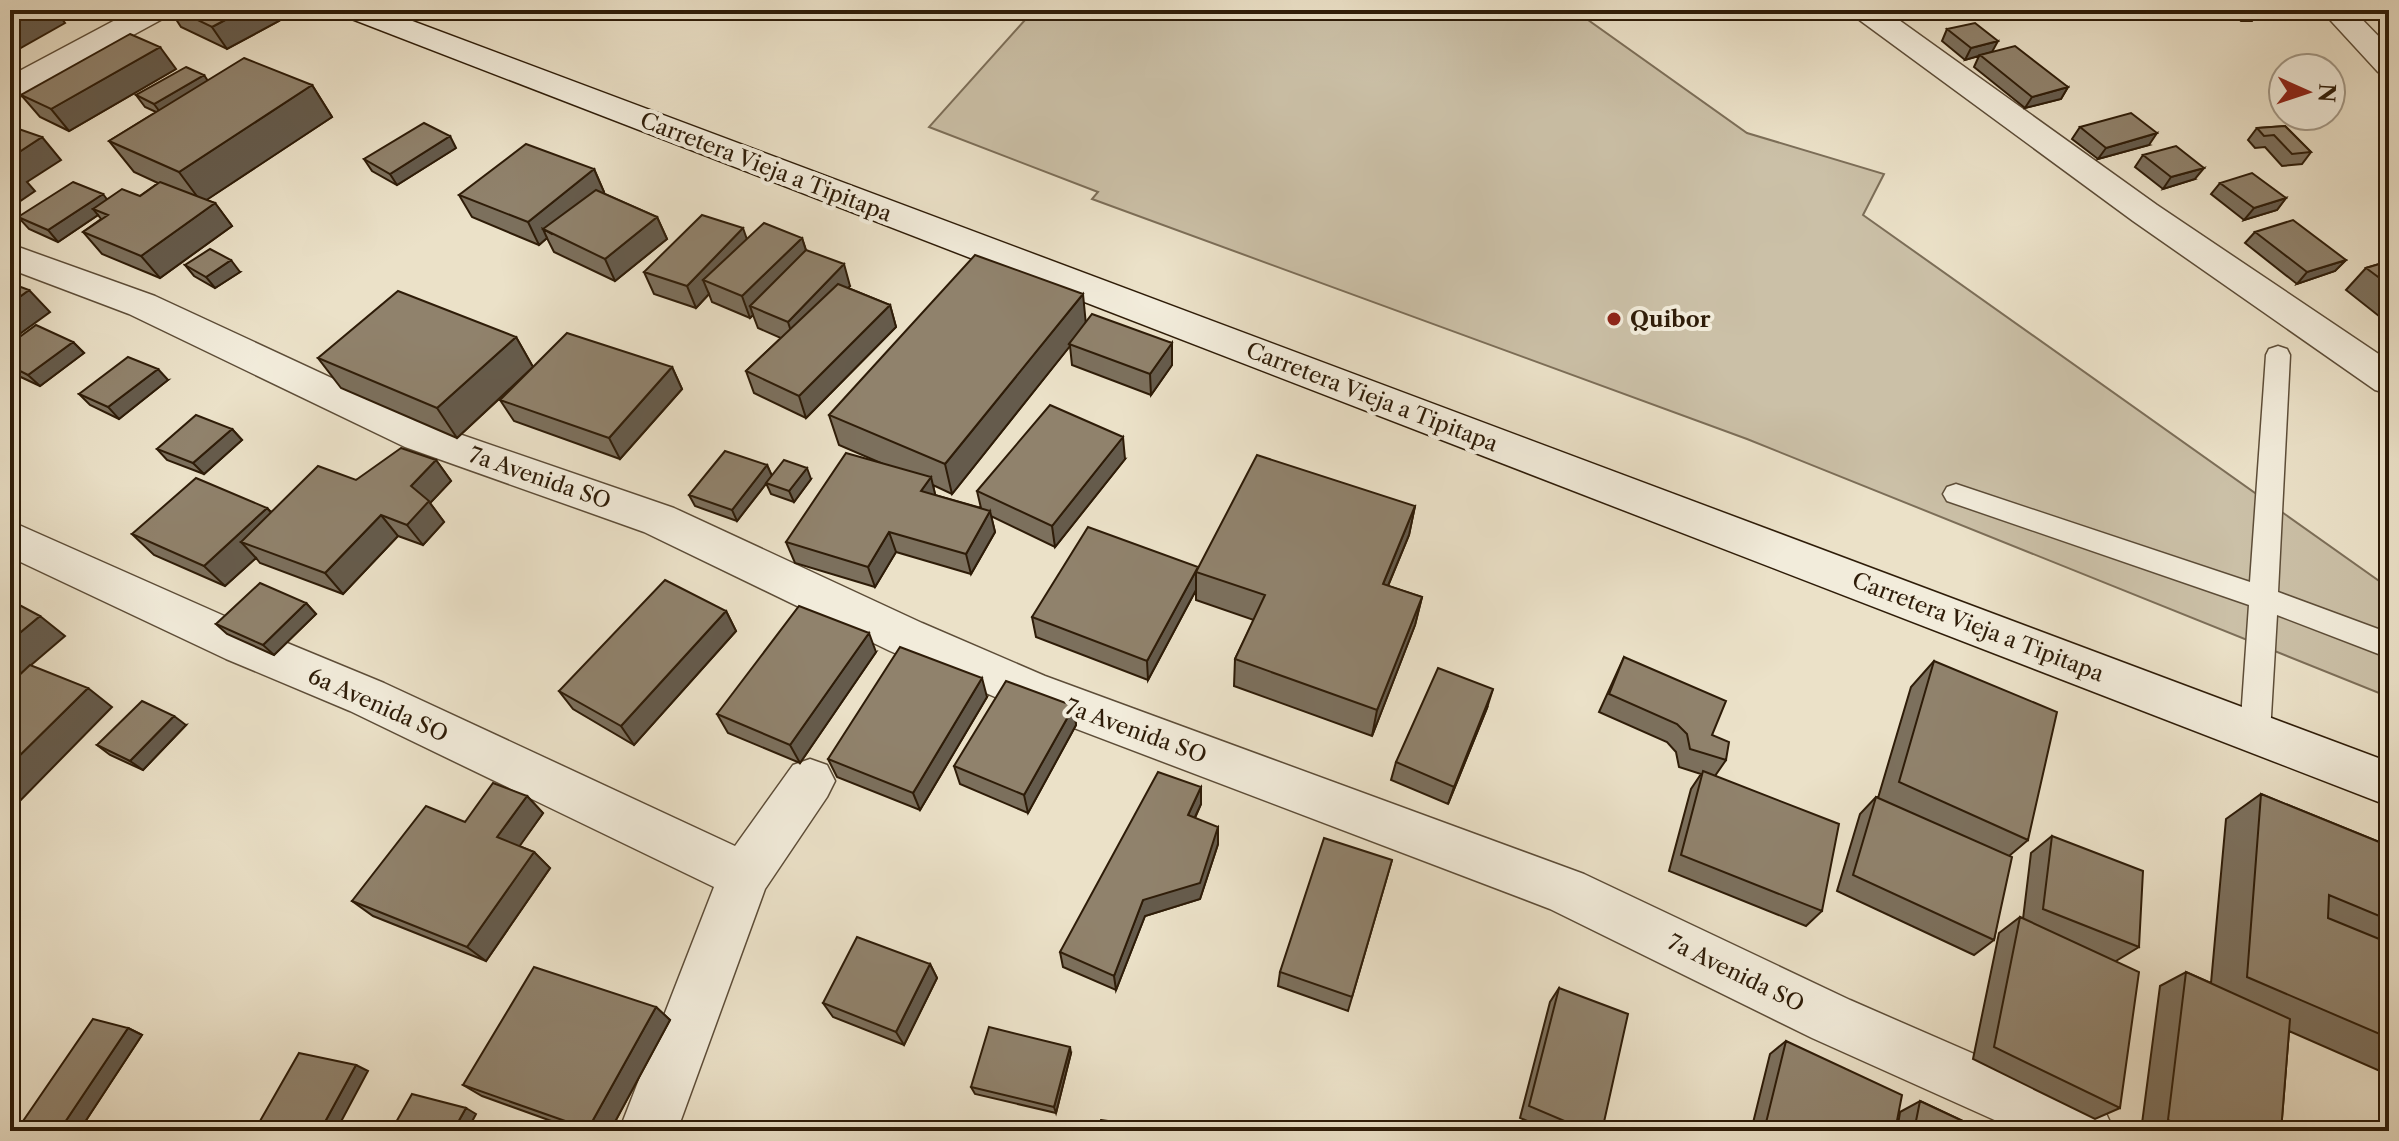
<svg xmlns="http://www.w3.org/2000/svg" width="2399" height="1141" viewBox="0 0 2399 1141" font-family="'Libre Caslon Text',serif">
<rect width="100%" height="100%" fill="#ebe1c8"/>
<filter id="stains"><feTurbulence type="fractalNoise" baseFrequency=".0025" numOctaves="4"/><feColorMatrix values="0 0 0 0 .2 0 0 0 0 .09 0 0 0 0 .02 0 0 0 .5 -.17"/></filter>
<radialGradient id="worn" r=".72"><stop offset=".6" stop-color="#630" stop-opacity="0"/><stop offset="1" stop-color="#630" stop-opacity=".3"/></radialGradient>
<path fill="#cbc0a7" stroke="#7c6e58" stroke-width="2" d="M1034,10H1574L1747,133L1884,174L1863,215L2389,588V697L1747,439L1092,199L1098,192L929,127Z"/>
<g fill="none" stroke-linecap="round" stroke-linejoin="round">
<g stroke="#5d4d38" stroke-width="3">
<path id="service" d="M2278,346L2287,349L2290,355L2278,592L2389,633V658L2277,615L2270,733L2266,743L2255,746L2244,743L2240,733L2249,605L1947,501L1943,494L1947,487L1956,484L2250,582L2266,355L2269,349Z"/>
</g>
<g stroke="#5d4d38" stroke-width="3">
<path id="minor" d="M134,10H172L168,16L21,96L10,99V76Z
M1850,10H1885L2157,205L2389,361V394L2375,390L2133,221L1854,16Z
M2321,10H2353L2389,47V75L2378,72Z
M10,244L155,296L433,425L674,508L922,623L1045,676L1584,874L1850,1000L2105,1111L2114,1131H2019L1812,1038L1550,909L1011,704L890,651L644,532L405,447L129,314L10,269Z
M10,521L258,631L384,683L735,846L793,765L810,759L827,765L835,781L827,797L765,889L677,1131H619L714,887L350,711L226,659L10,557Z"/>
</g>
<g stroke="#2e1c08" stroke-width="3">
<path id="secondary" d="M340,10H383L2389,762V806L344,16Z"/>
</g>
<use href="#service" fill="#f2ecdb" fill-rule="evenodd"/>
<use href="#minor" fill="#f2ecdb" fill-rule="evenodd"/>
<use href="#secondary" fill="#f2ecdb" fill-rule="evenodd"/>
</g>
<path fill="#7c705d" stroke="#2e1c08" stroke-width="2" d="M170,10H272L279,21L227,49L181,27Z
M2015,10H2071L2068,16L2019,15Z
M2230,10H2259L2252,21H2241Z
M1947,29L1992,52L2068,87L2061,99L2025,108L1974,67L1979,56L1965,60L1942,41Z
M176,69L69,131L40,117L21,95Z
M208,81L312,85L332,117L206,200L215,203L232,226L160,278L102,254L83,232L101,219L98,215L58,242L29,229L18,217L107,199L140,196L158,183L134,172L109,141L156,112L145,107L136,95Z
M2285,126L2311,152L2302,164L2282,166L2265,147L2255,148L2248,140L2257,128Z
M2080,127L2149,145L2098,159L2072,139Z
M456,148L397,185L372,171L364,159Z
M2143,155L2195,179L2163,189L2135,167Z
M594,169L604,192L602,193L657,217L667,239L615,281L554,252L547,238L539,245L472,217L459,195Z
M2220,183L2286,198L2277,210L2244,220L2211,194Z
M2255,232L2346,260L2335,271L2297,284L2245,243Z
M802,238L806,250L850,286L848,288L890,305L896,327L806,418L754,393L746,371L781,338L758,328L753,315L750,318L712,302L709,294L696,308L654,294L644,272L747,239Z
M2389,261V324L2346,290L2366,268Z
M185,265L240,272L215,288L194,276Z
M1086,322L1172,343V365L1151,395L1072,365L1070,346L952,494L933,485L935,495L981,508L977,491L1125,459L1055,547L991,516L995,532L971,574L896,552L875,587L795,563L786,542L881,463L839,445L829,415Z
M516,337L533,367H672L682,389L620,459L514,421L500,400L524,376L457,438L341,388L318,358Z
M73,342L84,353L40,386L10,372V344Z
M168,380L119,419L90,405L79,394Z
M232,429L242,440L204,474L167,460L157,449Z
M436,460L451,481L430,503L444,522L423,545L398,536L343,594L260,563L256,558L225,586L154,555L132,534L267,508L271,512L356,480Z
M767,465L772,476L737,521L695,506L689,495Z
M811,479L794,502L771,494L766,483Z
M1415,506L1409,535L1388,586L1422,597L1415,625L1372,736L1234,686L1235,659L1254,620L1196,600V590L1148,680L1036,637L1032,617L1198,567Z
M306,603L316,614L274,655L227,634L216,624Z
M726,611L736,631L634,745L573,709L559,691Z
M876,652L800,763L728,733L717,714Z
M1624,657L1726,760L1715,776L1822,911L1806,926L1669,871L1691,789L1701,774L1679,767L1676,752L1667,742L1599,712Z
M1934,661L2028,840L2009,856L1994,940L1974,955L1837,891L1860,814L1876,797L1878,798L1911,687Z
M987,697L920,810L837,777L828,759Z
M1074,706L1076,725L1028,813L960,784L954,766Z
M1487,708L1448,804L1391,780L1396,762Z
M186,725L143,770L110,755L97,745Z
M1201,787V804L1195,818L1218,844L1200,899L1145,916L1116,990L1063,967L1060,952Z
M2261,794L2389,846V1075L2289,1031L2281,1131H2141L2160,986L2186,972L2211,983L2226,819Z
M527,796L543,813L519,846L534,852L550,868L486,961L373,916L352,901L465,822Z
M2052,836L2139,947L2116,961L2120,1108L2095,1119L1973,1059L1999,933L2020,917L2023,919L2031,853Z
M1392,860L1348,1011L1278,986L1280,972Z
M930,964L937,978L904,1045L833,1017L823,1003Z
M1559,988L1602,1131H1552L1520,1118L1550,1002Z
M656,1007L670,1020L610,1131H579L482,1096L463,1085Z
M128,1028L142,1035L79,1131H45L21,1124Z
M1786,1041L1895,1131H1751L1770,1054Z
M1071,1053L1056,1113L975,1094L971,1087Z
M1920,1101L1984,1131H1897L1900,1112Z
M1635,1123L1656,1131H1627Z"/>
<path fill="#655b4c" stroke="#2e1c08" stroke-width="2" d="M31,10H55L65,23L10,54V22Z
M244,10H272L279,21L227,49L212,27Z
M1998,41L1992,52L1965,60L1971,48Z
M160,47L176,69L69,131L51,109Z
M204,75L212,87L163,116L154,104Z
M312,85L332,117L202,203L179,172Z
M2068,87L2061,99L2025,108L2032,97Z
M2157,133L2149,145L2098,159L2106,148Z
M450,136L456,148L397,185L390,174Z
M42,137L61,160L27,182L35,191L10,208V158Z
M2204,168L2195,179L2163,189L2171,177Z
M594,169L604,192L552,234L543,229L547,238L539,245L528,222Z
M103,194L112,206L93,209L98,215L58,242L48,230Z
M2286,198L2277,210L2244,220L2254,208Z
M215,203L232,226L160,278L141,256Z
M657,217L667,239L615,281L605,259Z
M743,228L751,251L703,280L709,294L696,308L687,286Z
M802,238L809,260L750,306L753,315L750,318L742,296Z
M231,260L240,272L215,288L206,277Z
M2346,260L2335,271L2297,284L2307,272Z
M844,264L850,286L795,344L788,322Z
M29,290L50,312L10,341V304Z
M1083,294L1086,325L1069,344L1070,346L952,494L945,464Z
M890,305L896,327L806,418L799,396Z
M516,337L533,367L457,438L437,408Z
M73,342L84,353L40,386L28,375Z
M1172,343V365L1151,395L1150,374Z
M672,367L682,389L620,459L609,438Z
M158,369L168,380L119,419L108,407Z
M232,429L242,440L204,474L193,463Z
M1123,437L1125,459L1055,547L1052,526Z
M436,460L451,481L430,503L444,522L423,545L407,525L411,486Z
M767,465L772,476L737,521L732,510Z
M807,468L811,479L794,502L789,491Z
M931,477L936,498L921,491Z
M1415,506L1409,535L1377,612L1383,584Z
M267,508L286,529L241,542L256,558L225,586L204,566Z
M990,511L995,532L971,574L966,554Z
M381,515L398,536L343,594L325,573Z
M889,532L896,552L875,587L868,567Z
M1198,567L1196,572V590L1148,680L1147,661Z
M1422,597L1415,625L1372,736L1377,710Z
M306,603L316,614L274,655L263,645Z
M726,611L736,631L634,745L621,726Z
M40,616L65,636L10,683V641Z
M869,633L876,652L800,763L790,745Z
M982,678L987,697L920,810L913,793Z
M88,688L112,707L10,811V765Z
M1493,689L1487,708L1448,804L1454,787Z
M1074,706L1076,725L1028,813L1024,795Z
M174,716L186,725L143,770L130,761Z
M1201,787V804L1188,832V815Z
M527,796L543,813L514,854L497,837Z
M1218,827V844L1200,899L1145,916L1116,990L1114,976L1143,900Z
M534,852L550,868L486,961L467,947Z
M930,964L937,978L904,1045L896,1032Z
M656,1007L670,1020L610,1131H591L588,1129Z
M128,1028L142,1035L79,1131H59Z
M1070,1047L1071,1053L1056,1113L1054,1107Z
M356,1065L368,1071L336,1131H320Z
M466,1108L476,1114L467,1131H453Z"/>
<path fill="#90826c" stroke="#2e1c08" stroke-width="2" d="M10,10H31L10,22Z
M177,10H244L212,27Z
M1975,23L1998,41L1971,48L1947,29Z
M130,34L160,47L51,109L21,95Z
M2015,46L2068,87L2032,97L1980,55Z
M244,58L312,85L179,172L109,141Z
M186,67L204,75L154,104L136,95Z
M2131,113L2157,133L2106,148L2080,127Z
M424,123L450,136L390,174L364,159Z
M10,126L42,137L10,158Z
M2285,126L2311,152L2292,154L2274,135L2264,136L2257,128Z
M526,144L594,169L528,222L459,195Z
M2176,146L2204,168L2171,177L2143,155Z
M2252,173L2286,198L2254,208L2220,183Z
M73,182L103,194L48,230L18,217Z
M160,182L215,203L141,256L83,232L108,215L93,209L122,189L140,196Z
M596,190L657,217L605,259L543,229Z
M702,215L743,228L687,286L644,272Z
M2293,220L2346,260L2307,272L2255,232Z
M764,223L802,238L742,296L703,280Z
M210,249L231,260L206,277L185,265Z
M806,250L844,264L788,322L750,306Z
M975,255L1083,294L945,464L829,415Z
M2389,261V285L2366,268Z
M10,283L29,290L10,304Z
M838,284L890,305L799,396L746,371Z
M398,291L516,337L437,408L318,358Z
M1092,314L1172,343L1150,374L1069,344Z
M36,325L73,342L28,375L10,366V344Z
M567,333L672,367L609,438L500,400Z
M128,357L158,369L108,407L79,394Z
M1050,405L1123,437L1052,526L977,491Z
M196,415L232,429L193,463L157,449Z
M401,448L436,460L411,486L429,501L407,525L381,515L325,573L241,542L318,466L356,480Z
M725,451L767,465L732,510L689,495Z
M846,453L931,477L921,491L990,511L966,554L889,532L868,567L786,542Z
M1257,455L1415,506L1383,584L1422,597L1377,710L1235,659L1265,595L1196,572Z
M784,460L807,468L789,491L766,483Z
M196,478L267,508L204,566L132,534Z
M1088,527L1198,567L1147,661L1032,617Z
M665,580L726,611L621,726L559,691Z
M260,583L306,603L263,645L216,624Z
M10,600L40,616L10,641Z
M799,606L869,633L790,745L717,714Z
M900,647L982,678L913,793L828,759Z
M1624,657L1726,701L1712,735L1729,742L1726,760L1690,749L1687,734L1677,724L1609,694Z
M1934,661L2057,712L2028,840L1899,782Z
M30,665L88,688L10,765V684Z
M1438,668L1493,689L1454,787L1396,762Z
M1006,681L1074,706L1024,795L954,766Z
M142,701L174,716L130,761L97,745Z
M1703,771L1839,824L1822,911L1681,855Z
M1158,772L1201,787L1188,815L1218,827L1200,883L1143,900L1114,976L1060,952Z
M493,783L527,796L497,837L534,852L467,947L352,901L426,806L465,822Z
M2261,794L2389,846V920L2329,895L2328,918L2389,943V1038L2247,977Z
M1876,797L2012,857L1994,940L1853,875Z
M2052,836L2143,871L2139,947L2043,909Z
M1324,838L1392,860L1352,997L1280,972Z
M2020,917L2139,972L2120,1108L1994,1047Z
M857,937L930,964L896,1032L823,1003Z
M534,967L656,1007L588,1129L463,1085Z
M2186,972L2290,1019L2281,1131H2190L2168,1120Z
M1559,988L1628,1014L1602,1131H1588L1529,1106Z
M93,1019L128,1028L59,1131L21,1124Z
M989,1027L1070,1047L1054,1107L971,1087Z
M1786,1041L1902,1095L1895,1131H1764Z
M299,1053L356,1065L320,1131H270L256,1128Z
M412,1094L466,1108L453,1131H391Z
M1920,1101L1984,1131H1914Z
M1101,1120L1130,1124L1129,1131H1099Z
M1635,1123L1656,1131H1633Z"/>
<circle fill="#8f2418" stroke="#f2ecdb" stroke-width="3" cx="1614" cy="319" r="8"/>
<g text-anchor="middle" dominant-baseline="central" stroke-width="8" stroke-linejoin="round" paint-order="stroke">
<g font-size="22" fill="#2e1c08" stroke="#f2ecdb">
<text transform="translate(766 167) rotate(21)">Carretera Vieja a Tipitapa</text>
<text transform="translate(1372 397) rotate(21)">Carretera Vieja a Tipitapa</text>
<text transform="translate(540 478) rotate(19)">7a Avenida SO</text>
<text transform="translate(1978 627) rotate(21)">Carretera Vieja a Tipitapa</text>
<text transform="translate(378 705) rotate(24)">6a Avenida SO</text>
<text transform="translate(1136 731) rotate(20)">7a Avenida SO</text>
<text transform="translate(1736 973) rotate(26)">7a Avenida SO</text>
</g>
<g font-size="22" font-weight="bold" fill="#2e1c08" stroke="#f2ecdb" text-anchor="start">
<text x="1630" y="319">Quibor</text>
</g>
</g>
<rect width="2399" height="1141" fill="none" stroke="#ebe1c8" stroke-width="40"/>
<rect x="12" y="12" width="2375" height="1117" fill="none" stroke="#2e1c08" stroke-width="4"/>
<rect x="20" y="20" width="2359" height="1101" fill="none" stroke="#2e1c08" stroke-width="2"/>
<g transform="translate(2307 92) rotate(93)"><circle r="38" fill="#f2ecdb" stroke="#a49987" stroke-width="2"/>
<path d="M0-6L14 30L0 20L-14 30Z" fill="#8f2418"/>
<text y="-12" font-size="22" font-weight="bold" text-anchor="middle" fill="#2e1c08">N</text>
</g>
<rect width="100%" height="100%" filter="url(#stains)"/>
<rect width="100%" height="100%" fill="url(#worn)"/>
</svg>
